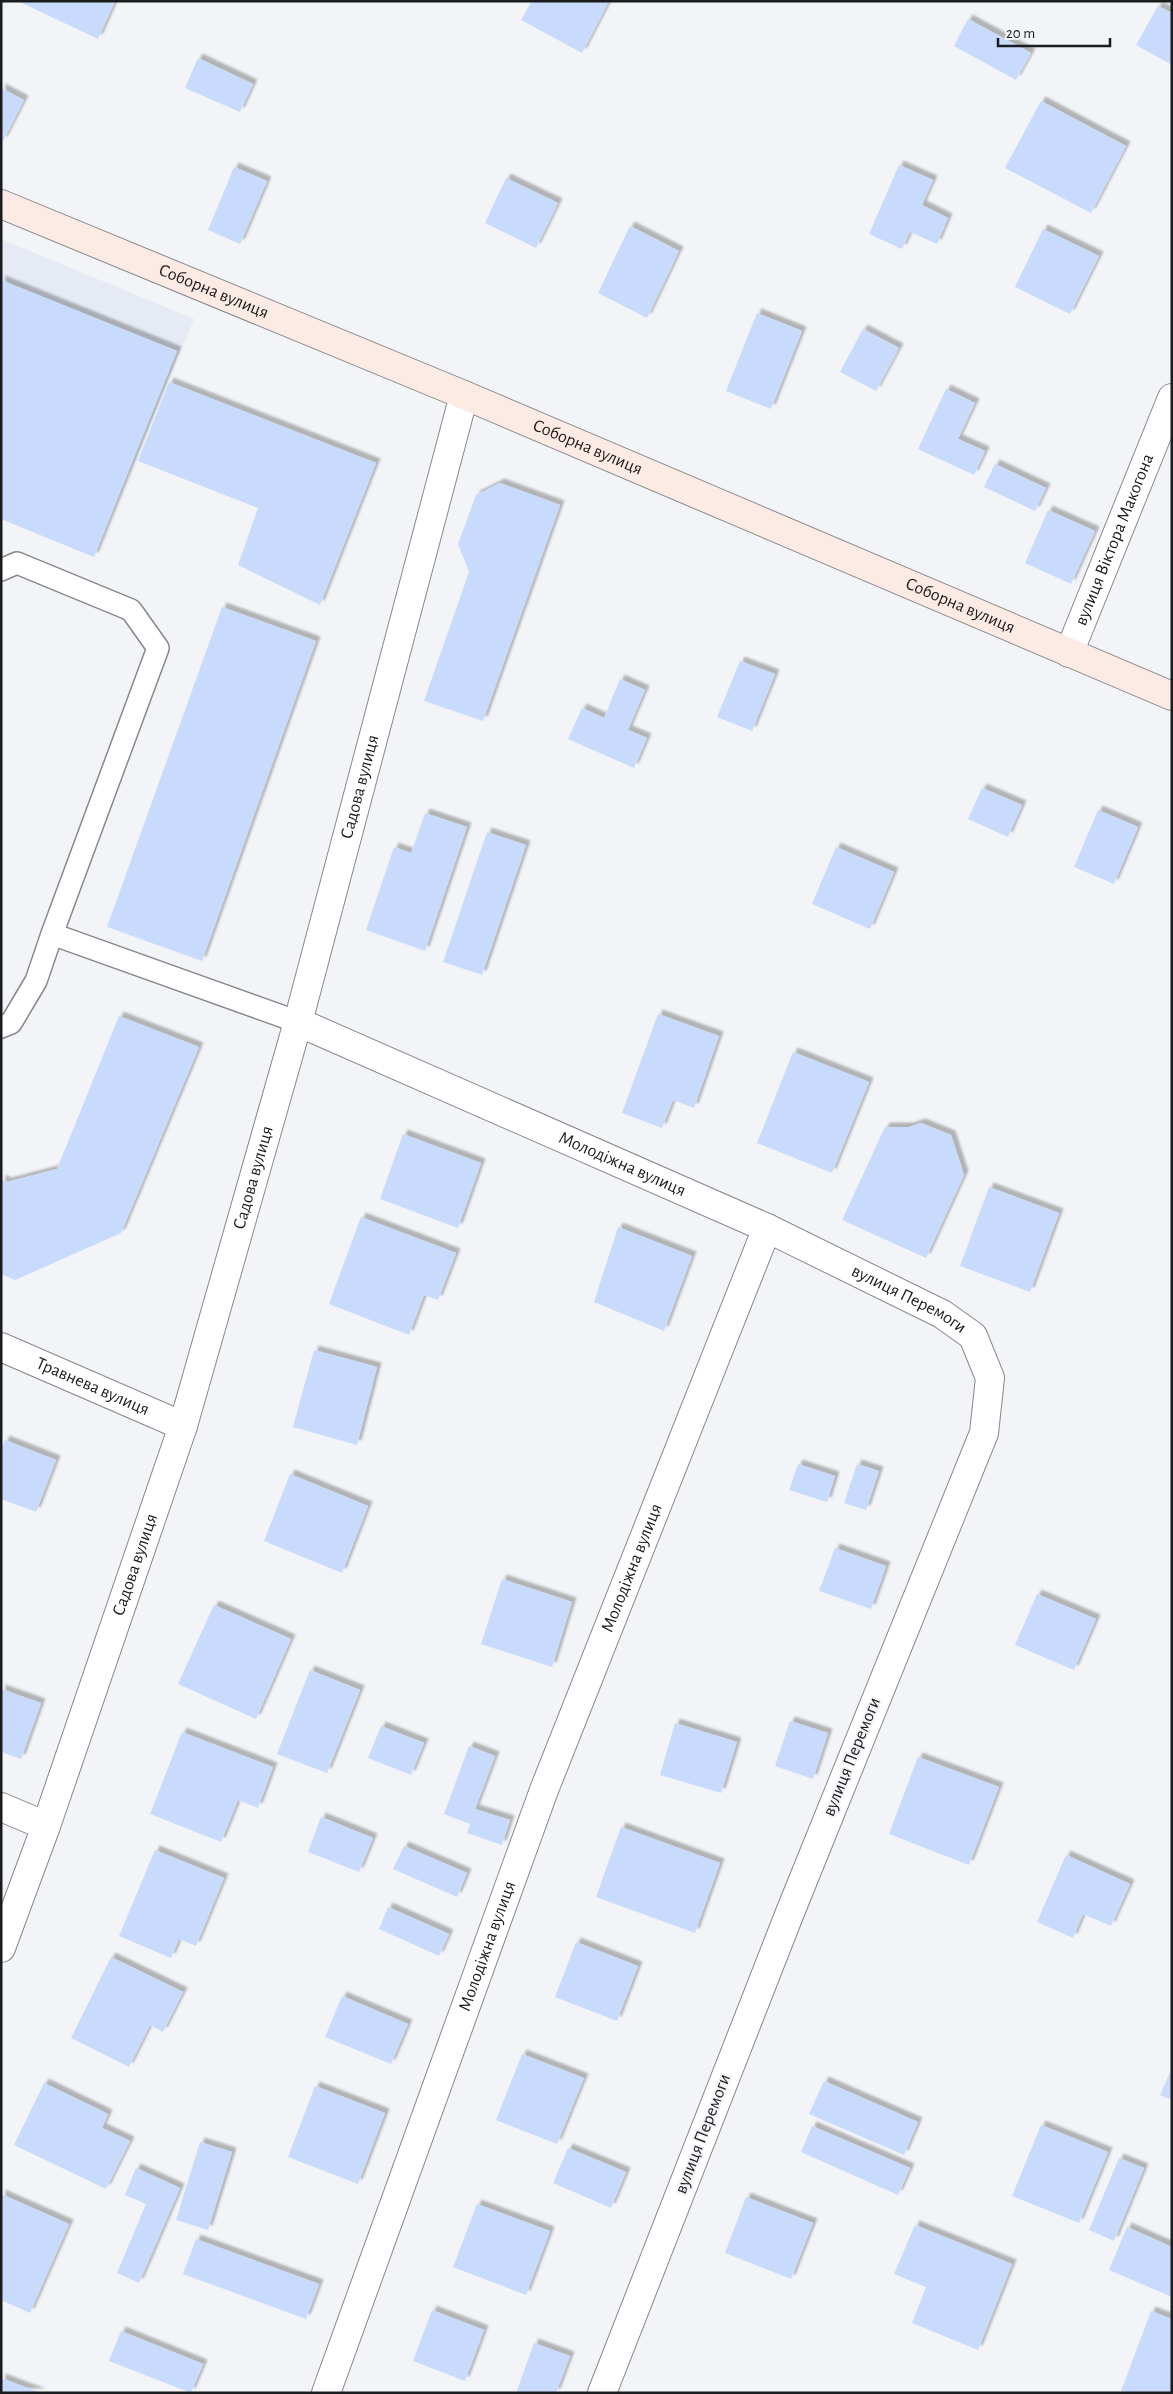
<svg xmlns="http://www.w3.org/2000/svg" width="1173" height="2394" viewBox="0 0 1173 2394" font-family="'Alegreya Sans',sans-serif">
<defs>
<filter id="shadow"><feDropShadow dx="4.5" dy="-4.5" stdDeviation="1" flood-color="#0004"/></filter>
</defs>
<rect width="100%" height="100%" fill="#f2f4f7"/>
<path fill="#e5eaf4" d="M1,239L194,319L94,557L1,519Z"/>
<path fill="#c9dbfc" filter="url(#shadow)" d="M23,1H115L98,39L22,3Z
M532,1H609L582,53L521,20Z
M1158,6L1172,13V65L1136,45Z
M968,19L1031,53L1016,80L954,46Z
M198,58L253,84L240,112L185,88Z
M1,88L24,100L3,141L1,140Z
M1041,101L1126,146L1091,213L1005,168Z
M899,165L933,180L922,205L948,218L937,244L910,232L902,249L869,234Z
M234,167L267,181L240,244L208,230Z
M506,178L558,203L536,248L485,223Z
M630,226L679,251L647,318L598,293Z
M1043,229L1099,256L1070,314L1015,287Z
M1,280L177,351L94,557L1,519Z
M757,313L802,331L771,409L726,391Z
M863,329L899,348L876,391L840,372Z
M169,382L376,463L320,605L238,565L258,508L138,461Z
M946,389L975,403L958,439L985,451L974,475L918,449Z
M995,464L1046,488L1035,511L984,487Z
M500,483L560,505L483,721L424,701L469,572L458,544L476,495Z
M1048,510L1095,531L1071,584L1025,563Z
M222,607L316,641L202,961L107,927Z
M740,661L775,674L752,731L717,717Z
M620,679L645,690L628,730L647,738L634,768L568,739L582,708L604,718Z
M982,788L1022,805L1008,837L968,819Z
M1098,810L1138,827L1114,884L1074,867Z
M425,813L467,827L425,951L366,930L394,847L411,853Z
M487,832L526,845L482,975L443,962Z
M836,847L894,872L870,929L812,904Z
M658,1014L719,1036L694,1108L673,1100L662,1128L622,1113Z
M119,1016L199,1047L121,1233L15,1280L1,1274V1179L7,1182L57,1169Z
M793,1052L869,1082L832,1173L757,1143Z
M921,1123L951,1135L964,1175L926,1258L842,1220L885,1127H909Z
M403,1134L481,1163L458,1228L380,1199Z
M989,1187L1059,1213L1030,1292L960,1266Z
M361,1217L456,1253L438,1300L424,1295L409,1335L329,1304Z
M618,1227L692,1256L664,1331L594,1302Z
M314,1350L377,1367L357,1445L293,1427Z
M5,1440L56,1460L36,1512L1,1499V1450Z
M798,1464L835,1476L827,1502L789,1490Z
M857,1464L879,1471L866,1510L844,1503Z
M290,1474L368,1506L342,1573L264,1541Z
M835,1548L886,1566L871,1609L819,1591Z
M502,1579L572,1602L552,1667L481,1644Z
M1037,1594L1096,1619L1074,1670L1015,1645Z
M214,1605L291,1639L256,1719L178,1684Z
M310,1670L360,1690L327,1773L277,1754Z
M1,1689L41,1703L21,1759L1,1752Z
M790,1721L828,1733L813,1779L775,1766Z
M675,1723L737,1742L721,1793L660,1775Z
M381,1726L424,1743L411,1775L368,1758Z
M182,1732L273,1767L258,1808L238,1800L221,1842L150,1814Z
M469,1746L495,1756L475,1809L510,1820L502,1845L467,1833L470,1824L444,1814Z
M918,1757L999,1787L969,1865L889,1834Z
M321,1817L373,1838L359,1872L308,1852Z
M621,1827L720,1863L695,1933L596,1897Z
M404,1846L467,1873L457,1897L393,1869Z
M155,1850L224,1878L196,1946L179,1939L171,1958L119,1936Z
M1066,1855L1130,1884L1111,1926L1083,1914L1073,1938L1037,1922Z
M388,1907L449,1934L439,1956L379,1929Z
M576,1942L638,1966L617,2021L555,1997Z
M111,1957L183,1992L163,2032L150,2025L129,2067L71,2038Z
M342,1996L408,2024L391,2064L325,2037Z
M522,2054L584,2078L557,2144L496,2120Z
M1172,2068V2100L1160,2095Z
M824,2081L918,2122L904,2155L809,2114Z
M44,2083L108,2114L102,2128L130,2141L106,2189L14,2145Z
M315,2086L385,2113L358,2184L288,2157Z
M1041,2125L1108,2152L1079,2223L1012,2196Z
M812,2126L910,2168L898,2195L801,2152Z
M200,2142L232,2152L208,2230L176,2220Z
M568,2148L626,2172L611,2208L553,2183Z
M1119,2158L1144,2168L1114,2241L1089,2230Z
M136,2168L180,2188L139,2283L117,2273L146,2204L125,2195Z
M1,2194L69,2224L30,2313L1,2300Z
M746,2197L813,2223L791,2279L725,2253Z
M477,2204L550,2231L526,2295L453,2267Z
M915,2225L1012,2264L978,2350L912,2323L926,2287L894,2274Z
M1127,2227L1172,2247V2297L1109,2270Z
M196,2239L319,2284L306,2319L183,2274Z
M432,2310L484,2330L465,2381L413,2361Z
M1151,2311L1172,2319V2393H1125L1121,2391Z
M121,2331L203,2364L191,2393L109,2361Z
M534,2343L570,2356L556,2393H516Z
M1,2378L41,2393H1Z"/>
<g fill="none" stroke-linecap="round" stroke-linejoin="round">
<g stroke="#86888b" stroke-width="24">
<path id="service" d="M1,570L17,563L131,610L158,648L52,934L298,1022
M1,1027L11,1023L36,981L52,934"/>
</g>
<g stroke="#86888b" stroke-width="30">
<g id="minor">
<path id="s1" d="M1069,653L1172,398"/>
<path id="s2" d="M298,1022L767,1228L942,1314L973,1336L990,1378L984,1433L789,1915L602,2393"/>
<path id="s3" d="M1,1347L183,1426"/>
<path d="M1,1807L46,1826"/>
<path id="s4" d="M1,1948L46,1826L183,1426L298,1022L464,395"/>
<path id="s5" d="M326,2393L544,1790L767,1228"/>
</g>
</g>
<g stroke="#86888b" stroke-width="30">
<g id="secondary">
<path id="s6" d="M1,204L464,395L1172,696"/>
</g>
</g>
<use href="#service" stroke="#fff" stroke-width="21"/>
<use href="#minor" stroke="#fff" stroke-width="28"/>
<use href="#secondary" stroke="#fcebe5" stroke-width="28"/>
</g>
<g text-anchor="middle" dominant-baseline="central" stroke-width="4" stroke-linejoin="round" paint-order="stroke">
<g font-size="18" fill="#1b1c1d" stroke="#f2f4f7">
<text stroke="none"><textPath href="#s6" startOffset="230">Соборна вулиця</textPath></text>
<text stroke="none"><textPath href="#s6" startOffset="635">Соборна вулиця</textPath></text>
<text stroke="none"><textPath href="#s1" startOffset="122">вулиця Віктора Макогона</textPath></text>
<text stroke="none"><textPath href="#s6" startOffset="1040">Соборна вулиця</textPath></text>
<text stroke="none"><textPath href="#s4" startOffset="1216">Садова вулиця</textPath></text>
<text stroke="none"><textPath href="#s2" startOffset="354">Молодіжна вулиця</textPath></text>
<text stroke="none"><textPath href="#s4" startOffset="811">Садова вулиця</textPath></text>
<text stroke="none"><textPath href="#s2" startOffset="671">вулиця Перемоги</textPath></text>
<text stroke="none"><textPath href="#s3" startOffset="100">Травнева вулиця</textPath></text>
<text stroke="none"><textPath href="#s4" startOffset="406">Садова вулиця</textPath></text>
<text stroke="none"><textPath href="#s5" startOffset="880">Молодіжна вулиця</textPath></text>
<text transform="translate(852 1757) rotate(-68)">вулиця Перемоги</text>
<text stroke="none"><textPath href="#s5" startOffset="475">Молодіжна вулиця</textPath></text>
<text transform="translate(703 2134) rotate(-69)">вулиця Перемоги</text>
</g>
</g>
<rect width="1173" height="2394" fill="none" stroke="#1b1c1d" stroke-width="5"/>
<path d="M998 38v8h112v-8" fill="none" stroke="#1b1c1d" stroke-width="2.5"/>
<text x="1006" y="38" font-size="15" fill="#1b1c1d" stroke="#f2f4f7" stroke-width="4" paint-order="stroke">20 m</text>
</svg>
